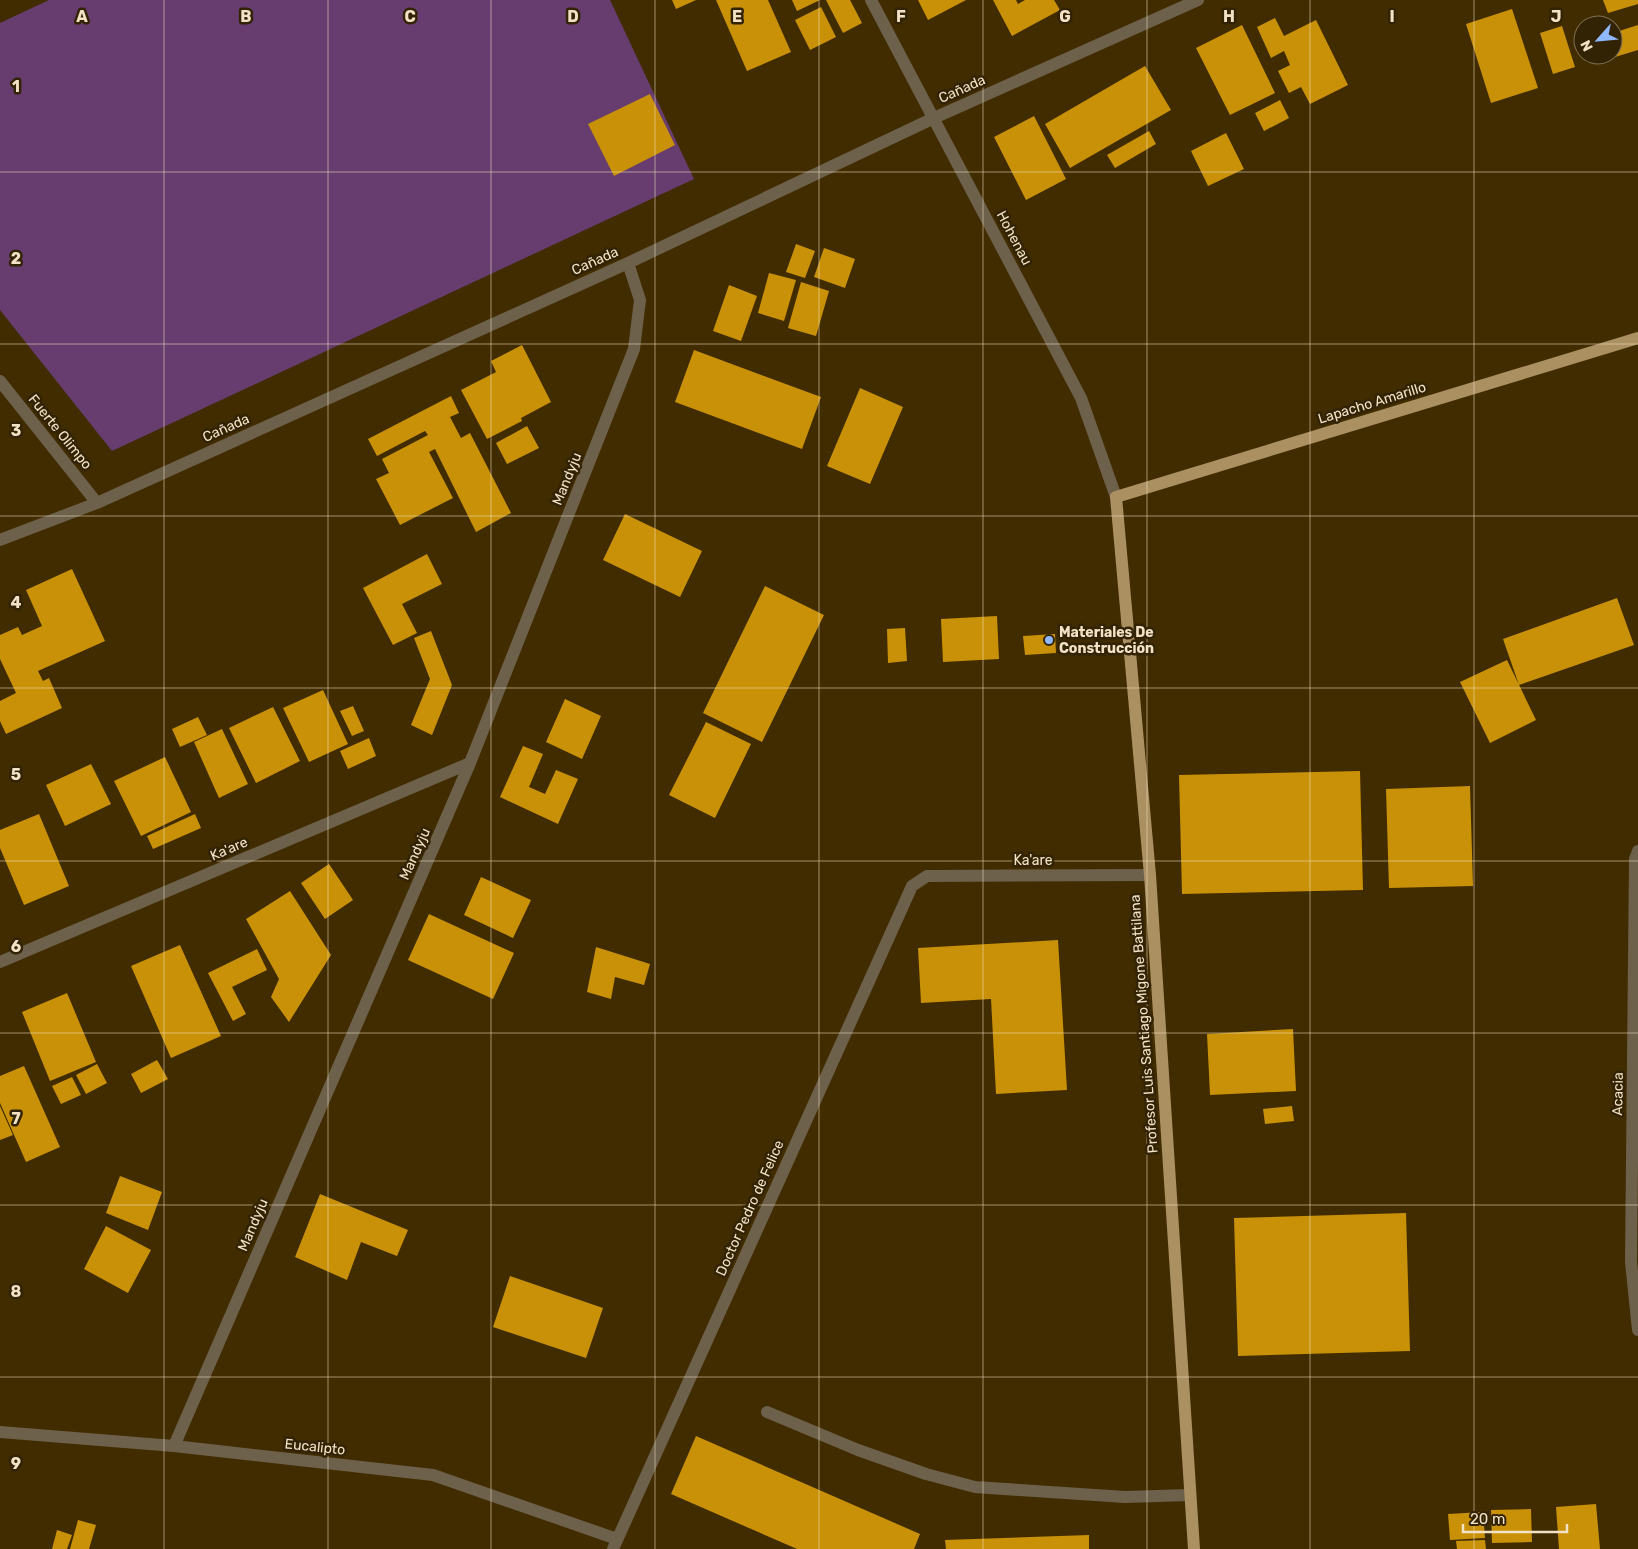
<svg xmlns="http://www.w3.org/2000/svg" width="1638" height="1549" viewBox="0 0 1638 1549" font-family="Rubik,sans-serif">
<rect width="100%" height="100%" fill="#412c00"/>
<path fill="#663d6e" d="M49,0H610L694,179L112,451L0,310V23Z"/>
<path fill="#c99108" d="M672,0H696L676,9Z
M716,0H768L791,52L747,71Z
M792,0H820L797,11Z
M826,0H850L862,23L843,33Z
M918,0H966L928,20Z
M993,0H1016L1018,4L1025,0H1054L1060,10L1012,36Z
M1603,0H1638V4L1608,13Z
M821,7L836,37L810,50L795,20Z
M1512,9L1538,88L1491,103L1466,24Z
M1275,18L1284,36L1316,20L1348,85L1310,104L1301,87L1289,93L1278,71L1290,65L1284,51L1271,58L1257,27Z
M1242,25L1275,93L1230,115L1196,48Z
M1638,25V50L1605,60L1604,55H1613V33Z
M1562,26L1575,67L1553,74L1540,33Z
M1145,66L1171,110L1070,168L1045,124Z
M650,94L675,145L614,176L588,124Z
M1280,100L1289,118L1264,131L1255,113Z
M1034,116L1066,179L1026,200L994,137Z
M1149,131L1156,144L1115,168L1107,155Z
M1226,133L1244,169L1208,186L1191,151Z
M796,244L815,251L805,278L786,272Z
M824,248L855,259L845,288L814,277Z
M769,273L796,280L784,321L758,313Z
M801,282L829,291L816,336L788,328Z
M729,285L757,296L741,341L713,331Z
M522,345L551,402L521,418L522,421L487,439L461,390L496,372L491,361Z
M694,350L821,397L802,449L675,402Z
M860,388L903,407L870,484L827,466Z
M451,396L459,413L450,417L461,438L470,433L511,513L476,532L435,449L429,452L453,498L400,525L376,479L389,473L382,459L428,435L425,431L377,456L368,439Z
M527,426L539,448L507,464L496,443Z
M625,514L702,551L680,597L603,560Z
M427,554L442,584L402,604L417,633L393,645L363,588Z
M72,569L105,641L38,671L43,681L49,678L62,708L6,734L0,721V701L16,693L0,659V635L18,627L22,635L42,626L26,590Z
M765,586L824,615L762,742L703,713Z
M1617,598L1634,645L1519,685L1503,639Z
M997,616L999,659L943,662L941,619Z
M905,628L907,661L888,663L887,629Z
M431,631L452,685L432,735L411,725L430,679L414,638Z
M1055,634L1056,653L1025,655L1023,636Z
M1507,660L1536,720L1490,743L1460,682Z
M323,690L348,744L309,762L283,708Z
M565,699L601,716L582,759L546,742Z
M353,706L364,731L352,736L340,711Z
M273,707L300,761L256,783L229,728Z
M198,717L207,735L180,747L172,729Z
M706,722L751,744L715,818L669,795Z
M222,729L248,784L219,798L194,742Z
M369,738L376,756L348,769L340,751Z
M523,746L543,754L529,787L545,794L556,770L578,779L558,824L500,797Z
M165,757L191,812L141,836L114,781Z
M91,764L111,804L65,826L46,785Z
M1360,771L1363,890L1182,894L1179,775Z
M1470,786L1473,886L1389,888L1386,789Z
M39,814L69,886L24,905L0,848V830Z
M195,814L201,828L153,849L147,836Z
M329,864L353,900L325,919L301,883Z
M481,877L531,900L513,938L464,915Z
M290,891L331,955L289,1022L271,997L279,979L246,919Z
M429,914L514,953L493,999L408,960Z
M1058,940L1067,1090L996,1094L991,999L921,1003L918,948Z
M180,945L221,1036L171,1058L131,966Z
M596,947L650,964L644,985L615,977L611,999L587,992Z
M257,949L267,970L232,987L246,1014L233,1021L208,973Z
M67,993L96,1062L50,1081L22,1012Z
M1293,1029L1296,1091L1210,1095L1207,1034Z
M157,1060L168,1079L141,1093L131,1074Z
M97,1064L107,1083L86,1094L76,1075Z
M24,1066L60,1147L26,1162L0,1103V1076Z
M72,1077L81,1095L61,1104L52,1086Z
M0,1106L13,1135L0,1140Z
M1292,1106L1294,1121L1265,1124L1263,1109Z
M120,1176L162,1192L148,1230L106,1213Z
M320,1194L408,1230L397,1256L361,1242L347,1280L295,1257Z
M1406,1213L1410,1351L1238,1356L1234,1218Z
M106,1226L151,1250L128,1293L84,1269Z
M510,1276L603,1308L586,1358L493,1327Z
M696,1436L920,1534L914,1549H797L671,1494Z
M1596,1504L1600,1549H1559L1556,1507Z
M1531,1509L1532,1542L1492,1543L1491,1510Z
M1483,1512L1485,1538L1450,1540L1448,1514Z
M78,1520L96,1525L89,1549H70Z
M57,1530L72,1535L67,1549H52Z
M1089,1535V1549H946L945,1540Z
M1485,1540L1486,1549H1457L1456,1541Z"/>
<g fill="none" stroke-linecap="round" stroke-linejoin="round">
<path stroke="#6e614b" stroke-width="12" d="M871,0L1081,398L1116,497
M0,381L97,503
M0,540L97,503L628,263L934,118L1198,0
M1638,851L1635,859L1631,1262L1638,1330
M0,962L470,763
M767,1412L858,1450L926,1474L975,1487L1125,1497L1190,1495
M0,1432L174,1446L433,1475L617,1539
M174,1446L470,763L634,349L640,300L628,263
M613,1549L912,886L927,876L1150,875"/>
<path stroke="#ab9061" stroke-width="12" d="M1194,1549L1150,875L1116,497L1638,338"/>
</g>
<path fill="none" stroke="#f3e2c6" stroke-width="1" stroke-opacity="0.55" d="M164,0V1549M328,0V1549M491,0V1549M655,0V1549M819,0V1549M983,0V1549M1147,0V1549M1310,0V1549M1474,0V1549M0,172H1638M0,344H1638M0,516H1638M0,688H1638M0,861H1638M0,1033H1638M0,1205H1638M0,1377H1638"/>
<circle fill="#90b8fd" stroke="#332305" stroke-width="2" cx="1049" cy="640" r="5"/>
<g text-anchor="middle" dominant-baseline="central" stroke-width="5" stroke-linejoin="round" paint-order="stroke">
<g font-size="14" fill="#f3e2c6" stroke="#332305">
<text transform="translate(962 89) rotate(-24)">Cañada</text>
<text transform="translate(1014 238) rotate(62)">Hohenau</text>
<text transform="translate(595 261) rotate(-24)">Cañada</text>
<text transform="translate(1372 403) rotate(-17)">Lapacho Amarillo</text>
<text transform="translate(226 428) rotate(-24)">Cañada</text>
<text transform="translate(60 432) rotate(51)">Fuerte Olimpo</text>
<text transform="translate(567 479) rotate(-68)">Mandyju</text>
<text transform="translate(229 849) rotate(-23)">Ka'are</text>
<text transform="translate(415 854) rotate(-66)">Mandyju</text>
<text x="1033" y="860">Ka'are</text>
<text transform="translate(1144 1024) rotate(-94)">Profesor Luis Santiago Migone Battilana</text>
<text transform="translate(1618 1094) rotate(-89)">Acacia</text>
<text transform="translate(750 1208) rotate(-66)">Doctor Pedro de Felice</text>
<text transform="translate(253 1225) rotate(-67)">Mandyju</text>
<text transform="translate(315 1447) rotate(6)">Eucalipto</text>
</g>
<g font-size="14" font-weight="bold" fill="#f3e2c6" stroke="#332305" text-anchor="start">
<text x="1059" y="632">Materiales De<tspan x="1059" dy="16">Construcción</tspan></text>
</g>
</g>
<g font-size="16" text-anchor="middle" font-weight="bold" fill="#f3e2c6" stroke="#332305" stroke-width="5" stroke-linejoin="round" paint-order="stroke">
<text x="82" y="22">A</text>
<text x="246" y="22">B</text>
<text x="410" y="22">C</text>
<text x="573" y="22">D</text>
<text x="737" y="22">E</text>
<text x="901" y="22">F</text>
<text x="1065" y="22">G</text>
<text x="1229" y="22">H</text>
<text x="1392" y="22">I</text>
<text x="1556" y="22">J</text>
<text x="16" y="92">1</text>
<text x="16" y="264">2</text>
<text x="16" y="436">3</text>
<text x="16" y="608">4</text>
<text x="16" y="780">5</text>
<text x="16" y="952">6</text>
<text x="16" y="1124">7</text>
<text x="16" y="1297">8</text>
<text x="16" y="1469">9</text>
</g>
<g transform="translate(1598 40) rotate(243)"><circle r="24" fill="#332305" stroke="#806f52"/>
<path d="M0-4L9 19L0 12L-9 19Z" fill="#90b8fd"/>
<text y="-8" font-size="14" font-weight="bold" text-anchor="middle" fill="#f3e2c6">N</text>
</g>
<path d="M1463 1524v8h104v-8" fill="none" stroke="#f3e2c6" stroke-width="2.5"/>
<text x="1470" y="1524" font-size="15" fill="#f3e2c6" stroke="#332305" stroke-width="4" paint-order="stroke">20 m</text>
</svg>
